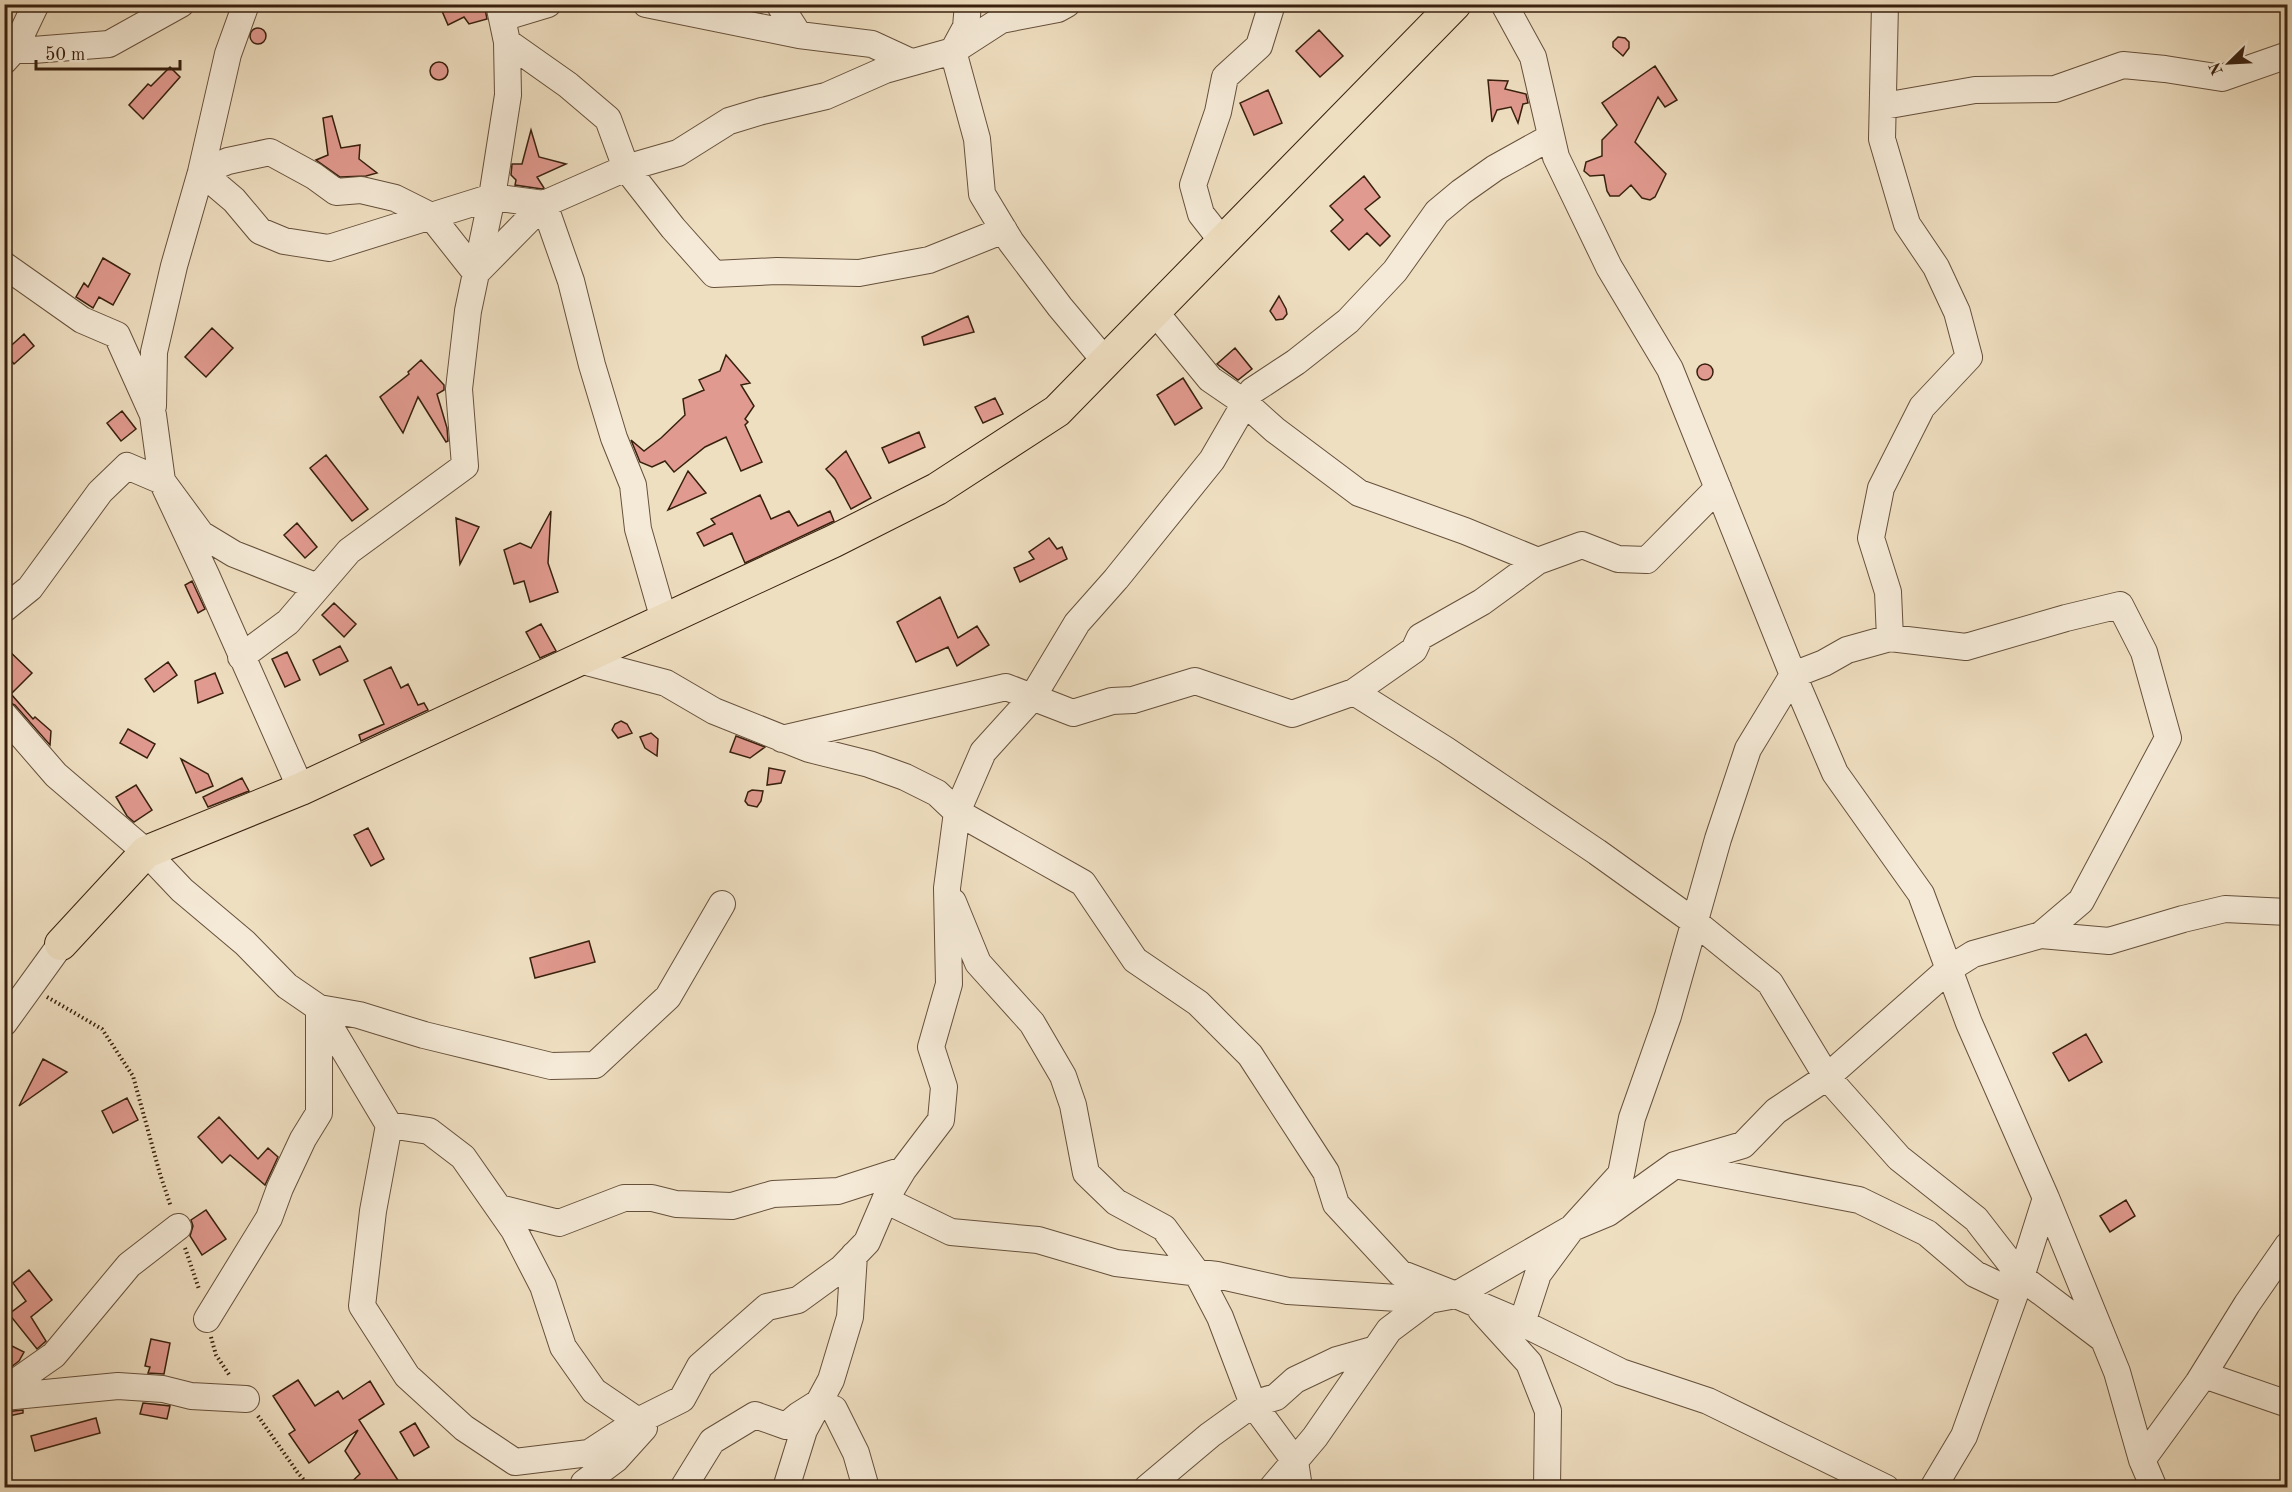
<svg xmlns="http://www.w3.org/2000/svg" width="2292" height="1492" viewBox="0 0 2292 1492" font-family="'Old Standard TT',serif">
<rect width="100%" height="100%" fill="#efdfc1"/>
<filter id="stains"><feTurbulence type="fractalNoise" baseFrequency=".00333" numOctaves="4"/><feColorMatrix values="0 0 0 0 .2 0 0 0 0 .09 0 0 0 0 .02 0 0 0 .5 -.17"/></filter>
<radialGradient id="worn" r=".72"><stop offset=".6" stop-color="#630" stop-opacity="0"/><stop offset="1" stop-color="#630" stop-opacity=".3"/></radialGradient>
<path fill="#e19a8f" stroke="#38200e" stroke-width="1.5" d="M456,4H484L487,19L469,24L464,17L448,25L442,11Z
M250 36a8 8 0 1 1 16 0a8 8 0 1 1-16 0Z
M1319,30L1343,56L1320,77L1296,51Z
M1618,37L1625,38L1629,42V48L1623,56L1613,47V42Z
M430 71a9 9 0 1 1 18 0a9 9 0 1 1-18 0Z
M1655,66L1677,100L1665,107L1658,97L1635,142L1666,174L1655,197L1650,200L1642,198L1631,185L1619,196H1610L1607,191L1604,175L1590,176L1584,171L1586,162L1602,156V140L1617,125L1602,103Z
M170,67L180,77L143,119L129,105L148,84L151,86Z
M1488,80L1508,81L1505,89L1526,94L1528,103L1523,104L1518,123L1511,107L1497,110L1492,122Z
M1268,90L1282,123L1254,135L1240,103Z
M332,116L341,148L360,145L359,159L377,173L366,176L340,177L316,160L328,155L323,118Z
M531,130L539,157L566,164L537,177L544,188L542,189L515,185L516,180L511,175L512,164H522Z
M1364,176L1380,197L1365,209L1390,236L1380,246L1367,233L1349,250L1331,231L1343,220L1330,206Z
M103,258L130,274L113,305L99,297L93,308L76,297L84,283L88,287Z
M1279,296L1286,309L1287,314L1283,319L1276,320L1270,311Z
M968,316L974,332L924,345L922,337Z
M212,328L233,348L206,377L185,357Z
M24,334L34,346L14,364L4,352Z
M1235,348L1252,369L1238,380L1217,364Z
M726,355L750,383L741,385L754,406L745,419L748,422L745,425L762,462L741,471L726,437L705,447L674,472L665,461L652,467L640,462L631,440L644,451L661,438L685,415L683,399L704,390L699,380L720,371Z
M421,360L444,385V390L437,394L447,428L448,441L446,442L418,397L403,433L380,397L409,374L408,372Z
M1697 372a8 8 0 1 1 16 0a8 8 0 1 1-16 0Z
M1183,378L1202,408L1175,425L1157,395Z
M995,398L1003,414L983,423L975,407Z
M122,411L136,429L121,441L107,423Z
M919,432L925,447L889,463L882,448Z
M846,451L871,498L851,509L835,479L826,469Z
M326,455L368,509L352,521L310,468Z
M688,471L706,493L668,510Z
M760,495L771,519L789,511L798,526L830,511L834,521L745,563L732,533L704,546L697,533L715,524L711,519Z
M551,511L548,563L558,592L530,602L524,581L514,584L504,550L520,543L531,548Z
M456,518L479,527L460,564Z
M297,523L317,547L305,558L284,535Z
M1049,538L1057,549L1062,547L1067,559L1020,582L1014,568L1034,559L1029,552Z
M192,581L205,609L198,613L185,585Z
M940,597L958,638L977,626L989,645L957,666L948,647L916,662L897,622Z
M334,603L356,624L344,637L322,615Z
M541,624L556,651L540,658L526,632Z
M4,646L32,673L11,694L33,719L35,717L51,731L50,745L15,705L4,700Z
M340,646L348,661L320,675L313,660Z
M287,652L300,680L285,687L272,659Z
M168,662L177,675L154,692L145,679Z
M391,667L401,688L408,684L418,705L424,703L428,710L361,741L359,735L384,724L364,680Z
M215,673L223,693L198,703L195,681Z
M621,721L627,724L632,733L618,738L612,730L615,724Z
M128,729L155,744L147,758L120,743Z
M651,733L658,739L657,756L645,748L640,737Z
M736,736L765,747L750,758L730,752Z
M181,759L208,774L213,786L196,793Z
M769,768L785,771L781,783L767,785Z
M242,778L249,791L208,807L203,797Z
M136,785L152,810L134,822L127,816L116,797Z
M752,790L763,791L761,801L757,807L748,805L745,801L748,792Z
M368,828L384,859L371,866L354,835Z
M589,941L595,962L535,978L530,958Z
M2086,1034L2102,1062L2069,1081L2053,1053Z
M43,1059L67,1072L19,1106Z
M127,1098L138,1120L113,1133L102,1111Z
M219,1117L258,1159L268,1148L278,1157L265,1185L230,1155L222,1163L198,1137Z
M2126,1200L2135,1216L2110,1232L2100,1216Z
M206,1210L226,1239L202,1255L190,1236L193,1226L191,1220Z
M29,1270L52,1300L31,1317L46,1341L37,1349L9,1314L26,1301L13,1283Z
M151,1339L170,1343L164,1374L148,1373L150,1367L145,1366Z
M4,1342L24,1352L19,1361L11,1367L4,1364Z
M298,1380L315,1406L338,1391L343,1399L370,1381L384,1404L359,1420L403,1488H345L360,1474L345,1451L358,1430L309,1463L289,1434L295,1430L273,1396Z
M143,1403L170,1406L167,1419L140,1414Z
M23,1410V1413L4,1417V1412Z
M96,1418L100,1433L35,1451L31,1436Z
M415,1423L429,1447L414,1456L400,1432Z"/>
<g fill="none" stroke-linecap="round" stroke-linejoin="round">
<g stroke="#66503b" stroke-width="28">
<path id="minor" d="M646,4L799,35L872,44L911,62
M779,4L799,35
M968,4L966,27L953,51L977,139L982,194L1011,242L1060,307L1106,362
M1504,4L1533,57L1556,157L1609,267L1670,369L1793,675L1835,773L1921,894L1969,1023L2046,1198L2117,1372L2142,1460L2154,1488
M502,18L548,4
M507,42L568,85L608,119L626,168L673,228L714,274L777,271L859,273L929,260L1004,230
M14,50H33L109,44L181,4
M4,61L14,50L36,4
M1884,106L1975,90L2055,89L2123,65L2165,69L2222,78L2288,55
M1551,137L1495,168L1461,192L1437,212L1395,271L1348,321L1296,362L1252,391L1212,460L1116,579L1077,623L1032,698L983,752L957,812L1083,883L1135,960L1198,1003L1250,1055L1326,1172L1336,1204L1400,1273L1456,1295L1572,1228L1621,1174L1632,1118L1668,1016L1718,839L1748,749L1793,675L1824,663L1847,650L1890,638L1888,592L1871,538L1881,488L1922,407L1969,357L1957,312L1936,267L1907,224L1882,139L1885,4
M1223,242L1201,214L1193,185L1218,112L1225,77L1259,46L1272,4
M4,265L82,320L117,335L153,415L162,481L207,577L301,789
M1155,312L1210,379L1245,403L1275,430L1359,493L1465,531L1538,561
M153,406L154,352L174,266L201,172L228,54L246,4
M4,609L30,588L100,492L127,466L162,481L201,534L234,554L318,587
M664,620L638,529L633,485L614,438L592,365L571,281L544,204L476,273L431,216L395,198L361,190L336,192L314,176L270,152L228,161L201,172L234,200L260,231L284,241L329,248L492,197L544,204L626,168L678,153L729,121L762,111L826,96L885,70L953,51L1001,20L1058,9L1067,4
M1890,638L1966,647L2066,618L2120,605L2144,652L2168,738L2081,901L2041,935
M241,657L288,622L349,551L465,466L459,389L468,311L492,197L508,95L507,42L499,4
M1354,692L1446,750L1597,852L1696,923L1770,983L1827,1077L1899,1158L1976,1219L2021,1277L2103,1339
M4,715L56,775L146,852L182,890L245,943L287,986L319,1008L359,1015L424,1035L551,1066L595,1065L668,997L722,904
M782,739L1006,687L1073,713L1112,701L1133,700L1195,681L1292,714L1354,692L1414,650L1420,637L1482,602L1538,561L1582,545L1618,559L1647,560L1718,488
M953,902L978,963L1032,1023L1063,1076L1073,1105L1086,1173L1116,1202L1164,1228L1197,1273L1220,1317L1253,1404L1295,1461L1299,1488
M319,1008L389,1125L373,1211L362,1306L407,1376L464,1428L515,1462L589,1453L638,1421L682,1399L700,1366L767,1307L798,1300L842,1268L867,1242L885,1200L903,1170L941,1120L944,1087L931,1047L949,984L947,888L957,812L937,793L905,777L869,764L809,749L714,711L666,683L579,660
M4,1023L61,944
M389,1125L429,1131L463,1157L514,1230L543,1286L563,1347L594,1391L638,1421
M1680,1166L1859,1200L1927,1233L1975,1274L2015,1293
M885,1200L951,1232L1038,1240L1116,1263L1217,1275L1288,1291L1429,1300L1456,1295L1522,1323L1621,1372L1708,1401L1886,1488
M499,1208L559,1223L624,1198H652L676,1204L732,1206L773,1194L838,1191L903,1170
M1481,1310L1529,1363L1548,1411L1547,1488
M207,1319L269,1218L280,1188L303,1139L319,1113V1008
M1522,1323L1538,1274L1572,1228L1608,1213L1675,1165L1743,1145L1776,1111L1827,1077L1949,969L1973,954L2041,935L2109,941L2183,919L2225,909L2288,912
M2204,1375L2288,1404
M4,1390L54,1355L129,1265L178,1227
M4,1397L118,1386L163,1389L191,1396L246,1399
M2142,1460L2198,1383L2247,1304L2288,1245
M584,1483L616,1459L644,1428
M683,1488L712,1441L755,1415L786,1426L799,1415L818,1403L834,1409L856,1453L866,1488
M786,1488L804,1430L831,1380L850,1317L854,1255
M1147,1488L1210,1435L1253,1404L1276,1397L1295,1380L1337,1360L1376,1349
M1272,1488L1315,1437L1389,1330L1429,1300
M1933,1488L1964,1436L2021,1277L2046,1198"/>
</g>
<g stroke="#38200e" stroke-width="34">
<path id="major" d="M61,944L146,852L301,789L834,541L937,489L1057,411L1455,4"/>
</g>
<path stroke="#38200e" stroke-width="4" stroke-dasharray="1.5 3" stroke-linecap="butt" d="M47,997L102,1029L133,1076L160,1174L171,1207
M185,1248L199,1289
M211,1337L216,1355L230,1376
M258,1416L298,1473L311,1488"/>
<use href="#minor" stroke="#f5ead7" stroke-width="26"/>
<use href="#major" stroke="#efdfc1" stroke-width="32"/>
</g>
<rect width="2292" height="1492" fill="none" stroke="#efdfc1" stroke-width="24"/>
<rect x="6" y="6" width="2280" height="1480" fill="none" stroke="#38200e" stroke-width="3"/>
<rect x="12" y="12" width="2268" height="1468" fill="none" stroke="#38200e" stroke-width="1.5"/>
<g transform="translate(2229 63) rotate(246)" stroke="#f5ead7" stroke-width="4.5" paint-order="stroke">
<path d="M0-4.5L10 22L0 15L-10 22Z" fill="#38200e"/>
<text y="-9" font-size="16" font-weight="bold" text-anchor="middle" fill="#38200e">N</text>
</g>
<path d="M36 60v9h144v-9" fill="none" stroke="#38200e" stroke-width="3"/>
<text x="45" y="60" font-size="18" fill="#38200e" stroke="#f5ead7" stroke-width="4.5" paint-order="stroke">50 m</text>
<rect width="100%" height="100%" filter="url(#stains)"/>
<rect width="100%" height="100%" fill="url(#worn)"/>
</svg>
